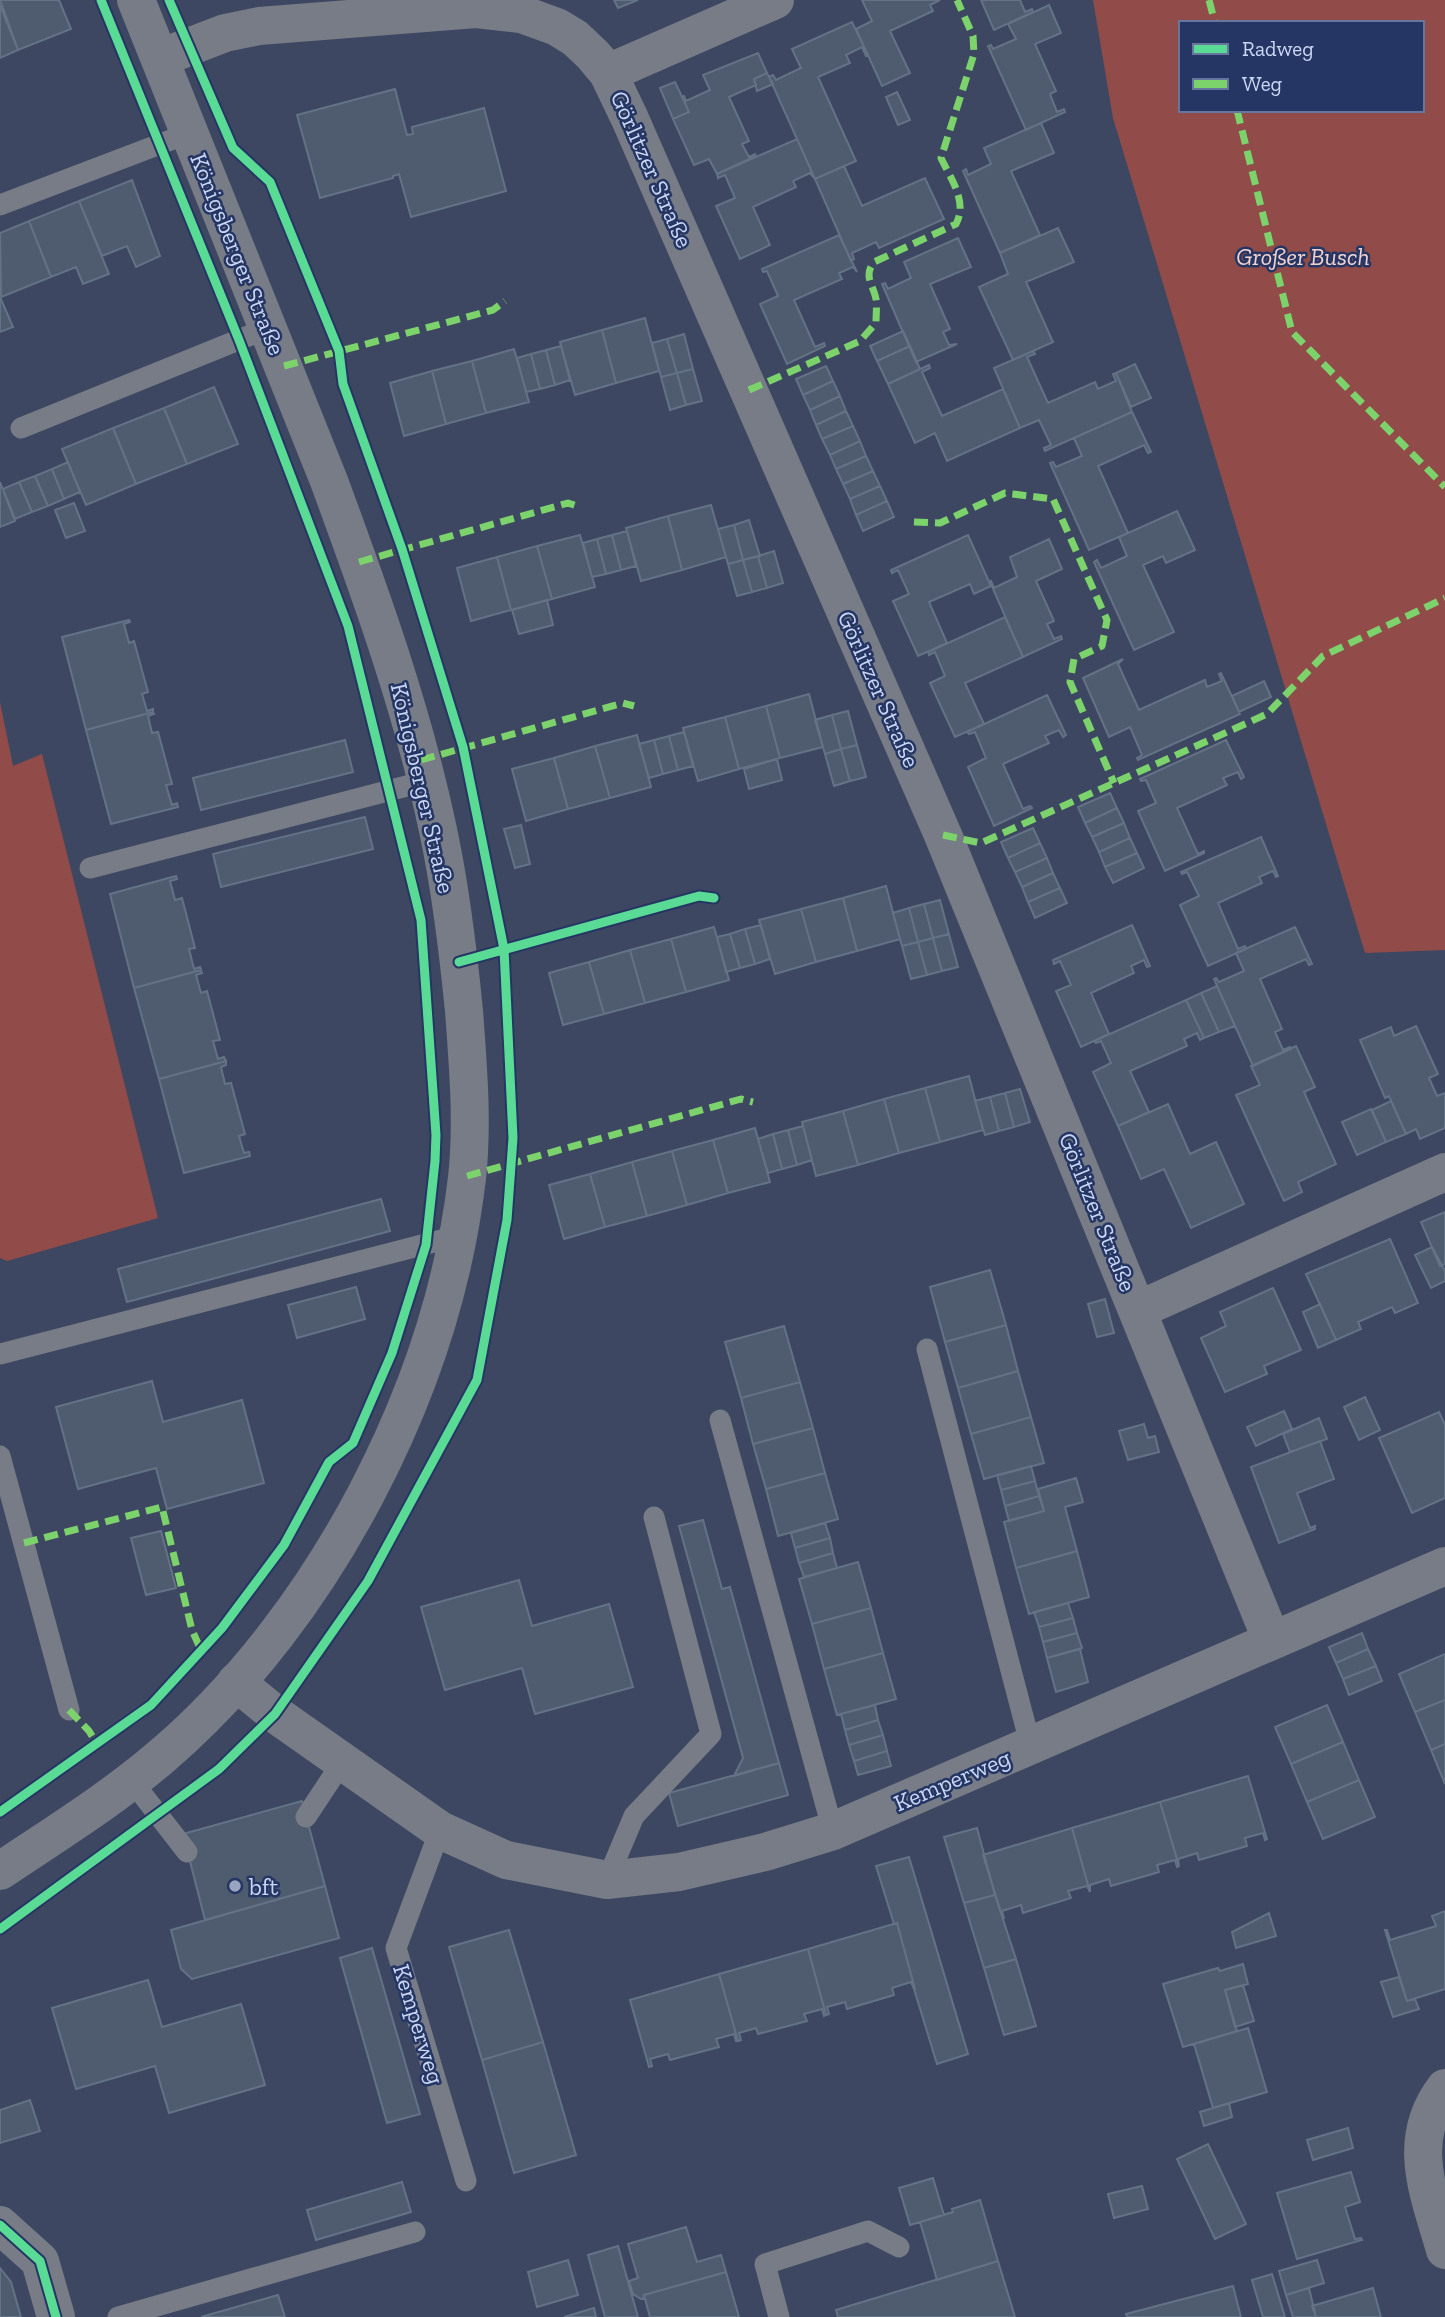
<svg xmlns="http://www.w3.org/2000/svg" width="1445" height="2317" viewBox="0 0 1445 2317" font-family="'Zilla Slab',serif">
<rect width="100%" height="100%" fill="#3d4761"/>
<path fill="#914c4a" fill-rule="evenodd" d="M1093,0H1445V950L1365,953L1113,118ZM1181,23H1422V110H1181Z
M0,702L13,766L42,754L158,1218L7,1261L0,1258Z"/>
<path fill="#4f5c70" stroke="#647286" stroke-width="2" d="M0,0H59L71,29L18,50Z
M614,0H638L618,8Z
M862,0H940L930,5L933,11L890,31L910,73L882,86L856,29L872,21Z
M981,0H1020L1025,12L1032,9L1033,12L994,30Z
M0,5L18,50L0,58Z
M1049,5L1061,33L1035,44L1056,91L1050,94L1057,112L1064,109L1065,112L1026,130L988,46L991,45L993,49L1016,39L1008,24Z
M852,22L868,55L866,56L862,47L846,55L850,63L818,77L856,161L815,179L769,77L773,75L776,80L801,68L792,49Z
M758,53L767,73L754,79L756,85L729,97L749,141L742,144L749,157L755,154L756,156L717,174L709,159L694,165L673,119L689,112L682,97L684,96L686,101L710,90L703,75Z
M767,73L773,84L757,91L754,79Z
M675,82L689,112L673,119L660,88Z
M395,89L407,135L413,134L412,127L484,108L506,191L411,217L399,174L393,176V178L320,198L297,115Z
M897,92L910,120L898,125L886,97Z
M1041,123L1054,153L1011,171L1040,235L1000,253L963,171L966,169L968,175L991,164L984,148Z
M797,139L815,179L810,173L793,181L796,187L753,207L770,245L740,259L716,206L735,198L725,175L718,178L717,174Z
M844,166L862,206L925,178L944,219L879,248L876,242L852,253L854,259L851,261L815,179Z
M132,180L160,256L136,267L127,246L102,256L79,201Z
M79,201L109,274L83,284L76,267L51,277L29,221Z
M29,221L51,277L1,297L0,233Z
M1058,228L1074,262L1026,282L1053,342L1013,360L979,287L1008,274L1000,253Z
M839,235L857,272L853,267L839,273L842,279L794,300L815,347L824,343L825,346L787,364L760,304L778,296L767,271L763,272L762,269Z
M958,238L971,267L930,284L950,329L943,332L949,345L957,344L916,362L882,284L885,283L888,289L911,278L904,262Z
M0,297L13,327L0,332Z
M645,318L659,371L616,383L602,330Z
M602,330L616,383L575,395L560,342Z
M903,331L910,346L877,361L870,346Z
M684,334L693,369L677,373L667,339Z
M667,339L677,373L661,377L652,343Z
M561,346L570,380L555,385L546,350Z
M910,346L920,369L888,384L877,361Z
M514,349L529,402L486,413L472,361Z
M546,350L555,385L540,389L531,354Z
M1033,351L1035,354L1027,357L1048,403L1095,382L1098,389L1116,381L1113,374L1116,373L1132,412L1045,451L1044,448L1051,445L1039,420L1020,428L994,368Z
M531,354L540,389L526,392L517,358Z
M472,361L486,413L446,424L432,371Z
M1135,364L1151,398L1131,407L1116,373Z
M929,365L930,368L922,372L942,416L1003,389L1020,428L947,461L935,433L915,443L888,384Z
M826,366L833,381L803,395L796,379Z
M693,369L702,401L686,405L677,373Z
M432,371L446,424L404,436L390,383Z
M677,373L686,405L670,410L661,377Z
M833,381L840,396L810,410L803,395Z
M214,387L238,444L187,464L164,408Z
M840,396L846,411L816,425L810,410Z
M164,408L187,464L136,484L113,428Z
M846,411L853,426L822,439L816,425Z
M1132,412L1151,452L1148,453L1144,445L1098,466L1128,533L1089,550L1050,463L1053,462L1056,467L1082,456L1074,438Z
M853,426L860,441L830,455L822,439Z
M113,428L136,484L86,505L62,449Z
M860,441L866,456L836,469L830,455Z
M866,456L873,471L843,484L836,469Z
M68,462L80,492L64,499L52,469Z
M52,469L64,499L48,506L35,476Z
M873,471L880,486L850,499L843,484Z
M35,476L48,506L32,512L19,482Z
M0,482L15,521L0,527Z
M19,482L32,512L15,519L3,489Z
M880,486L887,501L856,515L850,499Z
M887,501L894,517L863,531L856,515Z
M74,503L85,531L66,538L55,510Z
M711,505L726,557L682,570L668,516Z
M1177,511L1195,550L1166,563L1163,556L1143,565L1174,632L1134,650L1094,562L1097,560L1101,568L1127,556L1119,537Z
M668,516L682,570L641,581L626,528Z
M749,520L760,556L743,560L734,525Z
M734,525L743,560L728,564L718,529Z
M627,531L636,566L621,570L612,535Z
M580,535L595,587L552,599L537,546Z
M612,535L621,570L606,574L597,539Z
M968,535L991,586L974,594L970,584L929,602L947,643L918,656L893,601L909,594L898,570L892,573L891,570Z
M597,539L606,574L592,577L583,543Z
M1049,539L1062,569L1036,581L1054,621L1047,624L1054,639L1061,636L1062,639L1023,657L990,582L991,581L994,588L1017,577L1010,557Z
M537,546L552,599L511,610L497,557Z
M774,551L783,583L767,588L758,556Z
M758,556L767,588L752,592L743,560Z
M497,557L511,610L471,621L457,568Z
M743,560L752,592L737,596L728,564Z
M547,600L553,625L519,634L512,610Z
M1005,617L1023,657L965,683L984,724L955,737L930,683L945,676L935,652L929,655L928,652Z
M129,620L130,622L124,624L129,643L134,641L148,692L142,694L147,711L153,709V712L86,730L62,637Z
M1123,659L1118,664L1139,710L1205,680L1207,687L1222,681L1219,674L1221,673L1240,714L1138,760L1137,758L1142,755L1130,727L1109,737L1083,678Z
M1264,681L1271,697L1239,712L1232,696Z
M809,694L823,747L780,758L766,706Z
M1047,695L1066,735L1063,737L1059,730L1045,736L1049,743L1003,764L1023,809L1030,806L1032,808L994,826L968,767L986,758L975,732L969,734L967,732Z
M766,706L780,758L739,769L725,717Z
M848,711L857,745L841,749L832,715Z
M153,712L154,714L148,716L152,733L158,732L172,784L166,785L172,805L177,803L178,807L111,824L86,730Z
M832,715L841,749L825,754L815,720Z
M725,717L739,769L698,781L683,728Z
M684,732L693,766L678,770L669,736Z
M637,735L651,787L610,798L595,746Z
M669,736L678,770L663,774L654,740Z
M345,740L353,772L201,810L193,778Z
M654,740L663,774L649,778L639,744Z
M1226,740L1244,777L1241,779L1238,772L1223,778L1227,785L1177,808L1198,854L1204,851V853L1165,871L1138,811L1156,803L1146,780L1141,781L1140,779Z
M857,745L866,777L850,781L841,749Z
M595,746L610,798L568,809L554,758Z
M841,749L850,781L834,786L825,754Z
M554,758L568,809L526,821L512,769Z
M777,759L782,780L749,789L744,769Z
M1110,793L1117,808L1085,823L1078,807Z
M1117,808L1124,823L1092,837L1085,823Z
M365,817L373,849L221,887L213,854Z
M1124,823L1130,838L1099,852L1092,837Z
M521,825L530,864L515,868L504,829Z
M1033,828L1040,843L1008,858L1001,842Z
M1261,837L1278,876L1276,877L1273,871L1259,877L1262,883L1218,903L1238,949L1245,946L1246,949L1208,966L1180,905L1199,896L1187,872L1182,874L1181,872Z
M1130,838L1137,853L1105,867L1099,852Z
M1040,843L1047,858L1015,872L1008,858Z
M1137,853L1144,868L1113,883L1105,867Z
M1047,858L1053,873L1022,887L1015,872Z
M1053,873L1060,888L1028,902L1022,887Z
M176,876L177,879L170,881L175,900L182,898L195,948L189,949L194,969L200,967L201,970L134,988L110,894Z
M886,886L900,939L857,951L843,898Z
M1060,888L1067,903L1035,918L1028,902Z
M843,898L857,951L816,962L801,909Z
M940,900L949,934L933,938L924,904Z
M924,904L933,938L918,942L909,908Z
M909,908L918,942L902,946L893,913Z
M801,909L816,962L775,974L759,920Z
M761,925L770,959L755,964L745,929Z
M1132,925L1150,966L1147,967L1144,960L1131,966L1134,973L1091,993L1109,1034L1081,1047L1056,991L1071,985L1060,961L1054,964L1053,960Z
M714,927L729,980L686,992L671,939Z
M1295,927L1312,964L1309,965L1306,959L1260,979L1282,1029L1275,1032L1283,1050L1290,1047L1291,1049L1253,1066L1214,979L1216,978L1219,982L1244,971L1236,953Z
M745,929L755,964L740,968L730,934Z
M730,934L740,968L726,972L717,937Z
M949,934L958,967L942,971L933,938Z
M933,938L942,971L927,975L918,942Z
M671,939L686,992L645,1003L630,950Z
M918,942L927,975L911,979L902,946Z
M630,950L645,1003L604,1014L589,962Z
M589,962L604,1014L563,1025L549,973Z
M201,970L202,973L196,975L201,993L207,991L220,1040L213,1041L218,1059L224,1057L226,1061L159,1079L134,988Z
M1217,986L1235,1026L1219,1032L1201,993Z
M1201,993L1219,1032L1204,1038L1186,1000Z
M1186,1000L1204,1038L1200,1040L1197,1033L1184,1039L1187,1046L1130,1071L1149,1112L1118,1126L1093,1072L1111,1063L1101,1041L1096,1043L1094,1041Z
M1416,1026L1438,1074L1429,1078L1437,1096L1445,1093V1128L1420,1139L1416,1129L1406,1134L1389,1096L1385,1098L1360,1040L1391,1027L1394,1036Z
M1296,1046L1315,1087L1304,1092L1336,1164L1298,1182L1302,1192L1284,1201L1236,1095L1260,1085L1251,1066Z
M226,1061V1065L221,1067L225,1084L231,1083L245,1134L239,1136L244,1153L249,1152L250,1156L184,1173L159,1079Z
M969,1076L983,1130L940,1142L925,1088Z
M925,1088L940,1142L899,1153L884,1099Z
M1020,1089L1030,1122L1014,1127L1005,1093Z
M1005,1093L1014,1127L999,1131L990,1097Z
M990,1097L999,1131L985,1135L975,1101Z
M884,1099L899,1153L858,1165L843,1111Z
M1391,1101L1406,1134L1386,1142L1372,1110Z
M1168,1104L1190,1154L1216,1142L1244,1204L1191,1228L1164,1169L1141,1179L1118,1126Z
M1371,1109L1386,1142L1357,1155L1342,1122Z
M843,1111L858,1165L816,1176L802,1122Z
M803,1126L812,1160L797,1165L788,1130Z
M755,1128L770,1182L728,1193L713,1140Z
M788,1130L797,1165L782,1169L773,1134Z
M773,1134L782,1169L768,1173L758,1139Z
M713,1140L728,1193L687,1205L672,1151Z
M672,1151L687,1205L647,1216L632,1162Z
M632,1162L647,1216L605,1227L590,1174Z
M590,1174L605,1227L564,1239L549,1185Z
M381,1199L390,1231L127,1302L118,1269Z
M1445,1212V1264L1440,1266L1421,1222Z
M1390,1239L1418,1303L1395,1313L1392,1307L1358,1322L1361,1329L1336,1340L1306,1274Z
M1432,1247L1445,1271V1281L1431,1288L1415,1255Z
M990,1270L1006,1325L945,1342L930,1287Z
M356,1287L365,1319L297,1338L288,1305Z
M1273,1288L1301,1350L1264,1366L1267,1374L1225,1392L1201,1338L1226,1326L1220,1312Z
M1105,1299L1114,1333L1097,1337L1088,1304Z
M1320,1304L1336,1340L1318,1348L1303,1312Z
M1006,1325L1018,1371L958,1388L945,1342Z
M784,1326L800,1382L741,1398L725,1342Z
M1018,1371L1031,1417L971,1434L958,1388Z
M152,1381L163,1422L242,1400L264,1483L167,1509L156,1468L78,1489L56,1407Z
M800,1382L813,1428L753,1444L741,1398Z
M1365,1397L1380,1430L1359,1440L1344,1407Z
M1284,1411L1292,1429L1256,1446L1247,1427Z
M1439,1412L1445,1425V1498L1412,1513L1379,1438Z
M1031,1417L1044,1463L984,1479L971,1434Z
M1319,1418L1327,1439L1290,1452L1283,1434Z
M1144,1424L1148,1438L1155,1436L1159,1452L1128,1460L1119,1431Z
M813,1428L825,1473L766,1489L753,1444Z
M1320,1441L1334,1479L1297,1493L1310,1528L1315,1526V1529L1279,1543L1251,1467Z
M1031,1466L1035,1481L1001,1490L997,1475Z
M825,1473L838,1519L778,1536L766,1489Z
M1076,1478L1083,1502L1065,1507L1077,1551L1016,1568L1004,1522L1044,1511L1038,1489Z
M1035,1481L1039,1496L1005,1506L1001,1490Z
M1039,1496L1044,1511L1009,1521L1005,1506Z
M703,1520L722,1589L730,1587L779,1763L734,1776L743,1758L679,1526Z
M825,1523L830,1538L795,1548L791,1533Z
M161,1531L176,1588L146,1595L131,1538Z
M830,1538L833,1553L799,1563L795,1548Z
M1077,1551L1089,1597L1029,1614L1016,1568Z
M833,1553L837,1568L804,1577L799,1563Z
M858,1562L871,1608L812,1624L799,1579Z
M519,1580L532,1626L609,1604L633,1687L535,1714L522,1668L445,1690L421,1607Z
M1068,1603L1073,1618L1039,1627L1034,1612Z
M871,1608L883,1653L824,1669L812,1624Z
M1073,1618L1077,1633L1043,1642L1039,1627Z
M1077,1633L1082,1648L1047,1658L1043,1642Z
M1362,1633L1368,1649L1336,1663L1329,1647Z
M1080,1649L1088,1682L1056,1692L1047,1658Z
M1368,1649L1376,1666L1343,1679L1336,1663Z
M883,1653L896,1699L837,1715L824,1669Z
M1445,1654V1700L1415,1712L1399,1674Z
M1376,1666L1382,1681L1349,1695L1343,1679Z
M1445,1700V1744L1431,1750L1415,1712Z
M875,1705L878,1720L845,1730L841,1714Z
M1327,1705L1343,1742L1291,1764L1275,1727Z
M878,1720L883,1735L849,1745L845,1730Z
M883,1735L887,1751L854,1761L849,1745Z
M1343,1742L1359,1780L1307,1802L1291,1764Z
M1445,1744V1784L1431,1750Z
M887,1751L891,1766L858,1775L854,1761Z
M779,1763L788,1795L678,1826L669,1793Z
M1248,1776L1267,1839L1265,1840L1263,1833L1245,1838L1247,1846L1199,1860L1197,1853L1178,1859L1179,1866L1160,1802Z
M1359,1780L1375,1817L1323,1839L1307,1802Z
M302,1801L325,1886L205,1920L183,1834Z
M1160,1802L1179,1866L1177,1867L1175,1860L1157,1865L1159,1872L1111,1886L1109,1879L1090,1885V1892L1072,1828Z
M977,1828L995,1895L964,1903L944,1837Z
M1072,1828L1090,1892L1087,1886L1068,1891L1071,1898L1023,1913L1021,1905L1002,1911L1004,1918L1003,1919L983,1855Z
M909,1857L968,2054L937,2064L914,1989H915L897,1923L894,1924L876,1866Z
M325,1886L339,1938L192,1979L181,1969L171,1930Z
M995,1895L1016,1959L984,1968L964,1903Z
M1445,1911V1989L1407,2001L1385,1930H1387L1390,1940L1436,1926L1432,1916Z
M1269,1913L1276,1936L1236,1948L1232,1932Z
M897,1923L915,1989H914L911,1982L892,1988L894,1995L847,2009L845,2002L827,2007L829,2014L826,2015L808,1949Z
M509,1930L543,2042L482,2060L449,1947Z
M372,1948L420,2114L387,2123L340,1958Z
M808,1949L826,2015L824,2016L822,2009L804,2014L807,2021L758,2034L756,2028L739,2033L741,2040L738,2041L719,1974Z
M1016,1959L1036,2026L1004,2035L984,1968Z
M1243,1964L1248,1984L1225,1990L1237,2031L1183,2047L1163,1984L1218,1968L1220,1971Z
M719,1974L738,2041H736L734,2034L716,2039L719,2047L670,2060L668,2054L650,2059L652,2066L649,2067L630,2000Z
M1399,1977L1407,2001L1415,1999L1419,2009L1393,2017L1381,1982Z
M148,1980L162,2027L241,2004L265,2085L169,2113L155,2066L76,2089L52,2008Z
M1243,1985L1254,2021L1235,2027L1225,1990Z
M1248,2028L1267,2092L1213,2108L1194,2044Z
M543,2042L576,2155L514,2173L482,2060Z
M30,2100L40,2131L0,2143V2110Z
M1229,2103L1232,2117L1204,2126L1200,2112Z
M1348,2128L1353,2148L1313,2160L1307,2140Z
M1208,2144L1246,2224L1215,2239L1177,2159Z
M1351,2172L1360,2202L1345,2207L1355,2239L1361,2238L1362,2240L1297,2259L1277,2193Z
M933,2178L944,2215L910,2225L899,2188Z
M402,2182L411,2212L316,2240L307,2210Z
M1142,2186L1148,2209L1114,2218L1108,2194Z
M980,2200L998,2261L937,2280L920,2222L953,2212L952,2209Z
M686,2227L697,2262L721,2255L726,2272L644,2295V2298L641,2299L633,2294L629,2281L638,2278L628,2244Z
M618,2246L638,2317H605L588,2255Z
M568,2260L578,2295L537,2307L528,2272Z
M1317,2260L1324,2283L1286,2295L1279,2271Z
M998,2261L1015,2317H838L836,2310Z
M0,2268L11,2282L21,2317H0Z
M726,2272L739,2317H650L644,2295Z
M1272,2274L1285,2317H1263L1252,2280Z
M1233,2286L1241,2317H1127L1126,2314Z
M1309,2288L1316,2317H1293L1286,2295Z
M1373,2288L1381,2317H1316L1312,2306Z
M278,2295L285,2317H201Z
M594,2308L596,2317H564Z"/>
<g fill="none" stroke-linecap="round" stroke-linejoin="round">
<path stroke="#777c86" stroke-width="21" d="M0,205L189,133
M21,428L268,328
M90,868L426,781
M927,1349L1031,1747
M0,1354L457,1236
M720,1420L833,1831
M0,1456L69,1710
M132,1781L187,1852
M306,1817L343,1761
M440,1830L396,1948L466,2181
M607,1880L634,1816L711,1734L654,1517
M118,2317L415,2232
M779,2317L765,2264L868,2231L899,2247"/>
<path stroke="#777c86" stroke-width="38" d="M160,58L225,33L259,26L476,9L521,14L557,27L575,38L593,55L608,73L630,119L943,835L1272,1641
M608,73L775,0
M1138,1310L1445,1172
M236,1682L275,1714L440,1830L506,1860L607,1880L679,1872L765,1852L833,1831L1445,1566
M1445,2088C1405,2140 1429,2194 1445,2250
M0,2225L40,2261L56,2317"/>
<path stroke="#777c86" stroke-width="38" d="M0,1871C55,1834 112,1799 162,1756C246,1684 315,1591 366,1494C418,1395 454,1289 467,1178C473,1123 468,1065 464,1011C458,950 451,890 438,830C413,711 371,595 329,481L136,0"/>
<path stroke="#7cd36c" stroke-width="7" stroke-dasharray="14 7" stroke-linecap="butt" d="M1209,0L1215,23
M1237,110L1292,332L1445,487
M284,366L493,310L505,301
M749,390L860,341L876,323C876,315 877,307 876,299C873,284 863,276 874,262L956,224C968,202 951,179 941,158L974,54L973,36L957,0
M914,522L940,523L1005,493L1053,499L1107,620L1102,646L1074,659L1070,682L1114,783
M359,562L568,503L577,506
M421,760L623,703L634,706
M943,835L981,843L1267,714L1323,656L1445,598
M467,1176L741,1099L753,1102
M24,1543L162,1507L192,1630L201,1650
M69,1710L89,1731L97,1744"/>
<g stroke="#253664" stroke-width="13">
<path id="cycleway" d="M459,962L699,896L714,898
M0,1812L151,1705L222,1628L284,1545L329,1462L353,1443L392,1353L426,1245L435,1161L436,1135L421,920L348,626L239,340L101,0
M0,1929L219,1769L275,1714L368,1581L477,1380L507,1220L513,1138L504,949L463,747L402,549L343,384L339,351L270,182L233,148L169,0
M0,2225L40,2261L56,2317"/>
</g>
<use href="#cycleway" stroke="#5adb95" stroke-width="9"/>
</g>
<circle fill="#99a5c0" stroke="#253664" stroke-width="2.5" cx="235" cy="1886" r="7"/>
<g text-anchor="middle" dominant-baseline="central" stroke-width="5" stroke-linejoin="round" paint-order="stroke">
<g font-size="24" fill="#cad7f3" stroke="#253664">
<text transform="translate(652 169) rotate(66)">Görlitzer Straße</text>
<text transform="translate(238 254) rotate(68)">Königsberger Straße</text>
<text transform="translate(879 689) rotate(66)">Görlitzer Straße</text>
<text transform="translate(423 788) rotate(77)">Königsberger Straße</text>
<text transform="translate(1098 1212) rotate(68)">Görlitzer Straße</text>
<text transform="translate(952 1780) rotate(-23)">Kemperweg</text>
<text transform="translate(419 2024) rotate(73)">Kemperweg</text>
</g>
<g font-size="24" font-style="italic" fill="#f4d3cf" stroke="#253664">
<text x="1303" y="256">Großer Busch</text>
</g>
<g font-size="24" fill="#cad7f3" stroke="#253664" text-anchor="start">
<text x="249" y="1886">bft</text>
</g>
</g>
<rect x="1179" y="21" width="245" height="91" fill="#253664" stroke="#67769d" stroke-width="2"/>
<rect x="1193" y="44" width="35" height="10" fill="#5adb95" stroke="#67769d" stroke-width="2"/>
<text x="1242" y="56" font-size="21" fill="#cad7f3">Radweg</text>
<rect x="1193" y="79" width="35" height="10" fill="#7cd36c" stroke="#67769d" stroke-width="2"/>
<text x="1242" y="91" font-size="21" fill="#cad7f3">Weg</text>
</svg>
